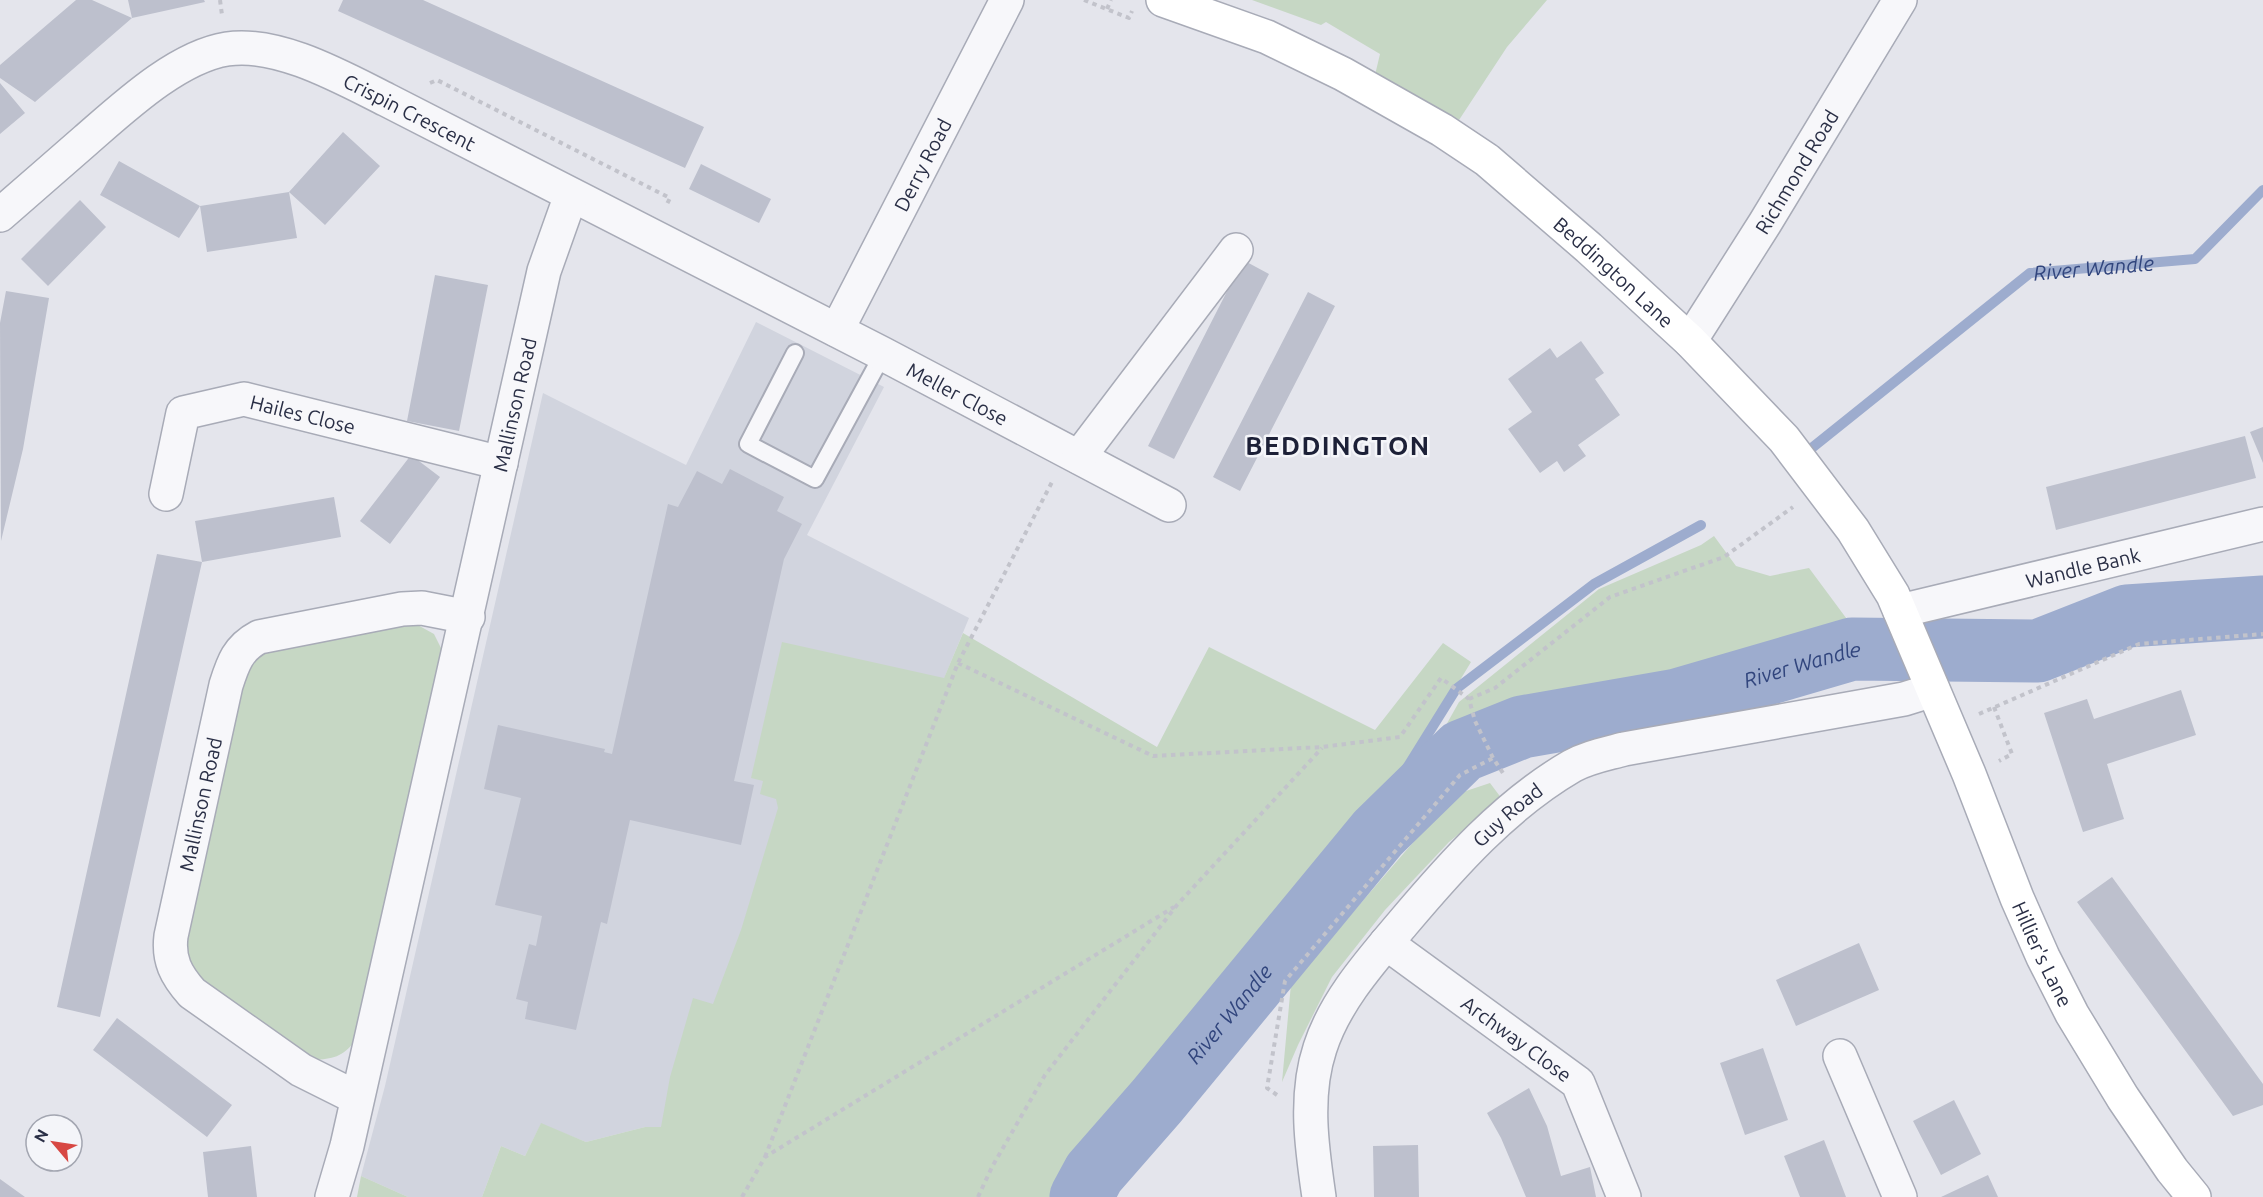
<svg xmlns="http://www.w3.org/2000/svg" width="2263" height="1197" viewBox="0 0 2263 1197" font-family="Ubuntu,sans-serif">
<rect width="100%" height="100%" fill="#e4e5ec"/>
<path fill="#d1d4de" d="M756,322L884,387L807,535L969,618L753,1141L691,1128L645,1127L586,1142L541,1124L525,1156L501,1146L482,1197H408L361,1176L385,1086L543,393L686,465Z"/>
<path fill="#c6d7c4" d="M1252,0H1547L1507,47L1459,120L1375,75L1380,54L1326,22L1321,25Z
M1714,536L1736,566L1770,576L1809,568L1855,630L1636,697L1475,721L1422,768L1459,702L1599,589L1701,545Z
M414,623L434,634L443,652L355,1041C343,1057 332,1059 314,1060L200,983L183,951L237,693L256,650Z
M963,633L1157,747L1209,647L1375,730L1443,643L1471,662L1405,771L1378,833L1157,1101L1094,1172L1081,1197H482L501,1146L525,1156L541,1123L586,1142L645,1127H661L670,1077L693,998L713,1004L741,930L778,808L776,799L760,794L763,781L751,778L782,642L944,678Z
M1490,783L1502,799L1449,842L1385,910L1332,977L1298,1045L1282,1082L1291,984L1454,795Z
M361,1176L408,1197H357Z"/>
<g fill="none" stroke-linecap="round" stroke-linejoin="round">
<g stroke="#9dacce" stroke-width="10">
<path id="s1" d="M1813,447L2030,273L2195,259L2263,190"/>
<path d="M1378,833L1405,771L1456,689L1594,584L1701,525"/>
</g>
<path stroke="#9dacce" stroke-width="63" id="s2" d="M1081,1197L1094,1173L1157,1101L1378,833L1462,751L1522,727L1677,700L1852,649L2038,651L2127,616L2263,607"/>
</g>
<path fill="#bdc0cd" d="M76,0H92L132,18L35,102L0,78V65Z
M128,0H204L205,2L132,18Z
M343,0H423L704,127L685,168L338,11Z
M0,83L25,113L0,134Z
M343,132L380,166L325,225L289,192L297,238L207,252L200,206L289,192Z
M119,161L200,206L179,238L100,195Z
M701,164L771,199L759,223L689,189Z
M80,200L106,227L48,286L21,259Z
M1243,260L1269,274L1174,459L1148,446Z
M435,275L488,285L459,431L407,421Z
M6,291L49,298L23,449L1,541L0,323Z
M1308,292L1335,306L1240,491L1213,477Z
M1581,341L1604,373L1595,379L1620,415L1578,445L1586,456L1564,472L1557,461L1540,473L1508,429L1532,412L1508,379L1550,348L1557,358Z
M2263,427V463L2250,432Z
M2245,436L2256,478L2056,530L2046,487Z
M411,455L440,477L390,544L360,521Z
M730,469L784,497L777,511L802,524L784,559L734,781L754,785L741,845L630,820L607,924L601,922L576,1030L525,1019L528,1002L516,999L529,944L536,946L542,916L495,905L521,798L484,789L498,725L605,749L604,752L612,754L668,504L678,507L697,471L722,484Z
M334,497L341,537L202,562L195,521Z
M157,554L202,562L100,1017L57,1007Z
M2181,690L2196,735L2107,764L2124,819L2083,832L2044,713L2087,699L2094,719Z
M2112,877L2263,1084V1105L2233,1116L2077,902Z
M1859,943L1879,990L1796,1026L1776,980Z
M117,1018L232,1105L207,1137L93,1050Z
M1763,1048L1788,1120L1745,1135L1720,1063Z
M1529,1088L1547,1126L1561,1176L1590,1167L1596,1197H1526L1501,1138L1487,1113Z
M1954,1100L1981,1154L1941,1175L1913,1121Z
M1824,1140L1846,1197H1800L1784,1156Z
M1418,1145L1419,1197H1374L1373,1146Z
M251,1146L257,1197H208L203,1152Z
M1988,1175L1998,1197H1941Z
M0,1179L25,1197H0Z"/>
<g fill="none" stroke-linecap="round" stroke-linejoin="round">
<g stroke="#a8abb7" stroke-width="20">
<path id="service" d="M795,353L748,444L815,479L883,354"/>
</g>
<g stroke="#a8abb7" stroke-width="36">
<g id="minor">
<path id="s3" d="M0,215C29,190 57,165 86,140C124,107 177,57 227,49C278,41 343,78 387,100L883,354L1169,505"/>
<path id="s4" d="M837,330L1007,0"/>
<path id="s5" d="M1690,341L1765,223L1900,0"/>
<path d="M1079,457L1236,250"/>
<path id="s6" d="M166,494L183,413L244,399L501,463"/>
<path id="s7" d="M1900,611L2263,524"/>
<path id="s8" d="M1386,943L1578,1083L1624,1197"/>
<path d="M1840,1056L1900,1197"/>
<path id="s9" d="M357,1098L301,1070L192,993C176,975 168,960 171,936L226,685C233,663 238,648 259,637L402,609L422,608L468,617"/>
<path id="s10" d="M332,1197L347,1146L544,271L571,195"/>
<path id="s11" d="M1319,1197C1312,1149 1304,1096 1320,1048C1335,1001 1371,961 1403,923C1452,865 1505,805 1572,766C1588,757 1606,754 1624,749L1904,699L1933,690"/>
</g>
</g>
<g stroke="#a8abb7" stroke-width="36">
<g id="secondary">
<path id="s12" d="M1163,0L1267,37L1343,74L1442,130L1487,160L1589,248L1690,341L1784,439L1853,530L1893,595L1969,774L2017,898L2043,957L2072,1014L2123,1098L2172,1170L2194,1197"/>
</g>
</g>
<path stroke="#c2c3cb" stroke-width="4" stroke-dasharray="4.5 4.5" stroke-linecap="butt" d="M220,0L222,15
M1084,0L1129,18L1132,11
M1107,9L1111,0
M430,83L437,80L670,198L666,206
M958,663L1153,756L1322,747L1400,737L1441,678L1469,699L1475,721L1493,758L1503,773
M1469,699L1495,688L1610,597L1724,557L1793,507
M1994,707L2012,754L1999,761
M1979,714L2139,644L2263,634
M1277,1095L1267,1088L1285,981L1460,775L1493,758
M765,1157L958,663L1052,482
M742,1197L765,1157L1174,907
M978,1197L992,1167L1045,1075L1177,905L1322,748"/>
<use href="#service" stroke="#f7f7fa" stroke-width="16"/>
<use href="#minor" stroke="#f7f7fa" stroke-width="33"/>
<use href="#secondary" stroke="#fff" stroke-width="33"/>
</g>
<g text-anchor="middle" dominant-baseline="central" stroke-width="5" stroke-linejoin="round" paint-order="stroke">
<g font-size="20" fill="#2a2f46" stroke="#f4f5f9">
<text stroke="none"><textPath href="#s3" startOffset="480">Crispin Crescent</textPath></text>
<text stroke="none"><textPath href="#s4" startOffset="186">Derry Road</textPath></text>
<text stroke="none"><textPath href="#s5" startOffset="200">Richmond Road</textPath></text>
<text stroke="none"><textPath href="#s12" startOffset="532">Beddington Lane</textPath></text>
<text stroke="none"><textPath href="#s3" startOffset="1096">Meller Close</textPath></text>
<text stroke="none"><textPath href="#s10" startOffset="813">Mallinson Road</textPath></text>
<text stroke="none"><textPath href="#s6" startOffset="206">Hailes Close</textPath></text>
<text stroke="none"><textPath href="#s7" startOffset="188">Wandle Bank</textPath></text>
<text stroke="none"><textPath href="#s9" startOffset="394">Mallinson Road</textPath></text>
<text stroke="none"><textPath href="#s11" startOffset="452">Guy Road</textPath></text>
<text stroke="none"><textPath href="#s12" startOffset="1350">Hillier's Lane</textPath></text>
<text stroke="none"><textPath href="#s8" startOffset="162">Archway Close</textPath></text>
</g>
<g font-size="21" font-style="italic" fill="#31457d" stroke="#f4f5f9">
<text stroke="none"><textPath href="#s1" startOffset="342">River Wandle</textPath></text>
<text stroke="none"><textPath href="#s2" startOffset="940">River Wandle</textPath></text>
<text stroke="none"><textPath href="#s2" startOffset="236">River Wandle</textPath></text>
</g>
<g font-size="26" font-weight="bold" letter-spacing="1.5" fill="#1c2037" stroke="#f4f5f9">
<text x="1338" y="445">BEDDINGTON</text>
</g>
</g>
<g transform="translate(54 1143) rotate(299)"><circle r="28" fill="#f4f5f9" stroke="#a3a6b1" stroke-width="1.5"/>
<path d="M0-4.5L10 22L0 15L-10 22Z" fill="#d74743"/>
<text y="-9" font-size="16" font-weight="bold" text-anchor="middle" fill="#2a2f46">N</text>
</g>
</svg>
